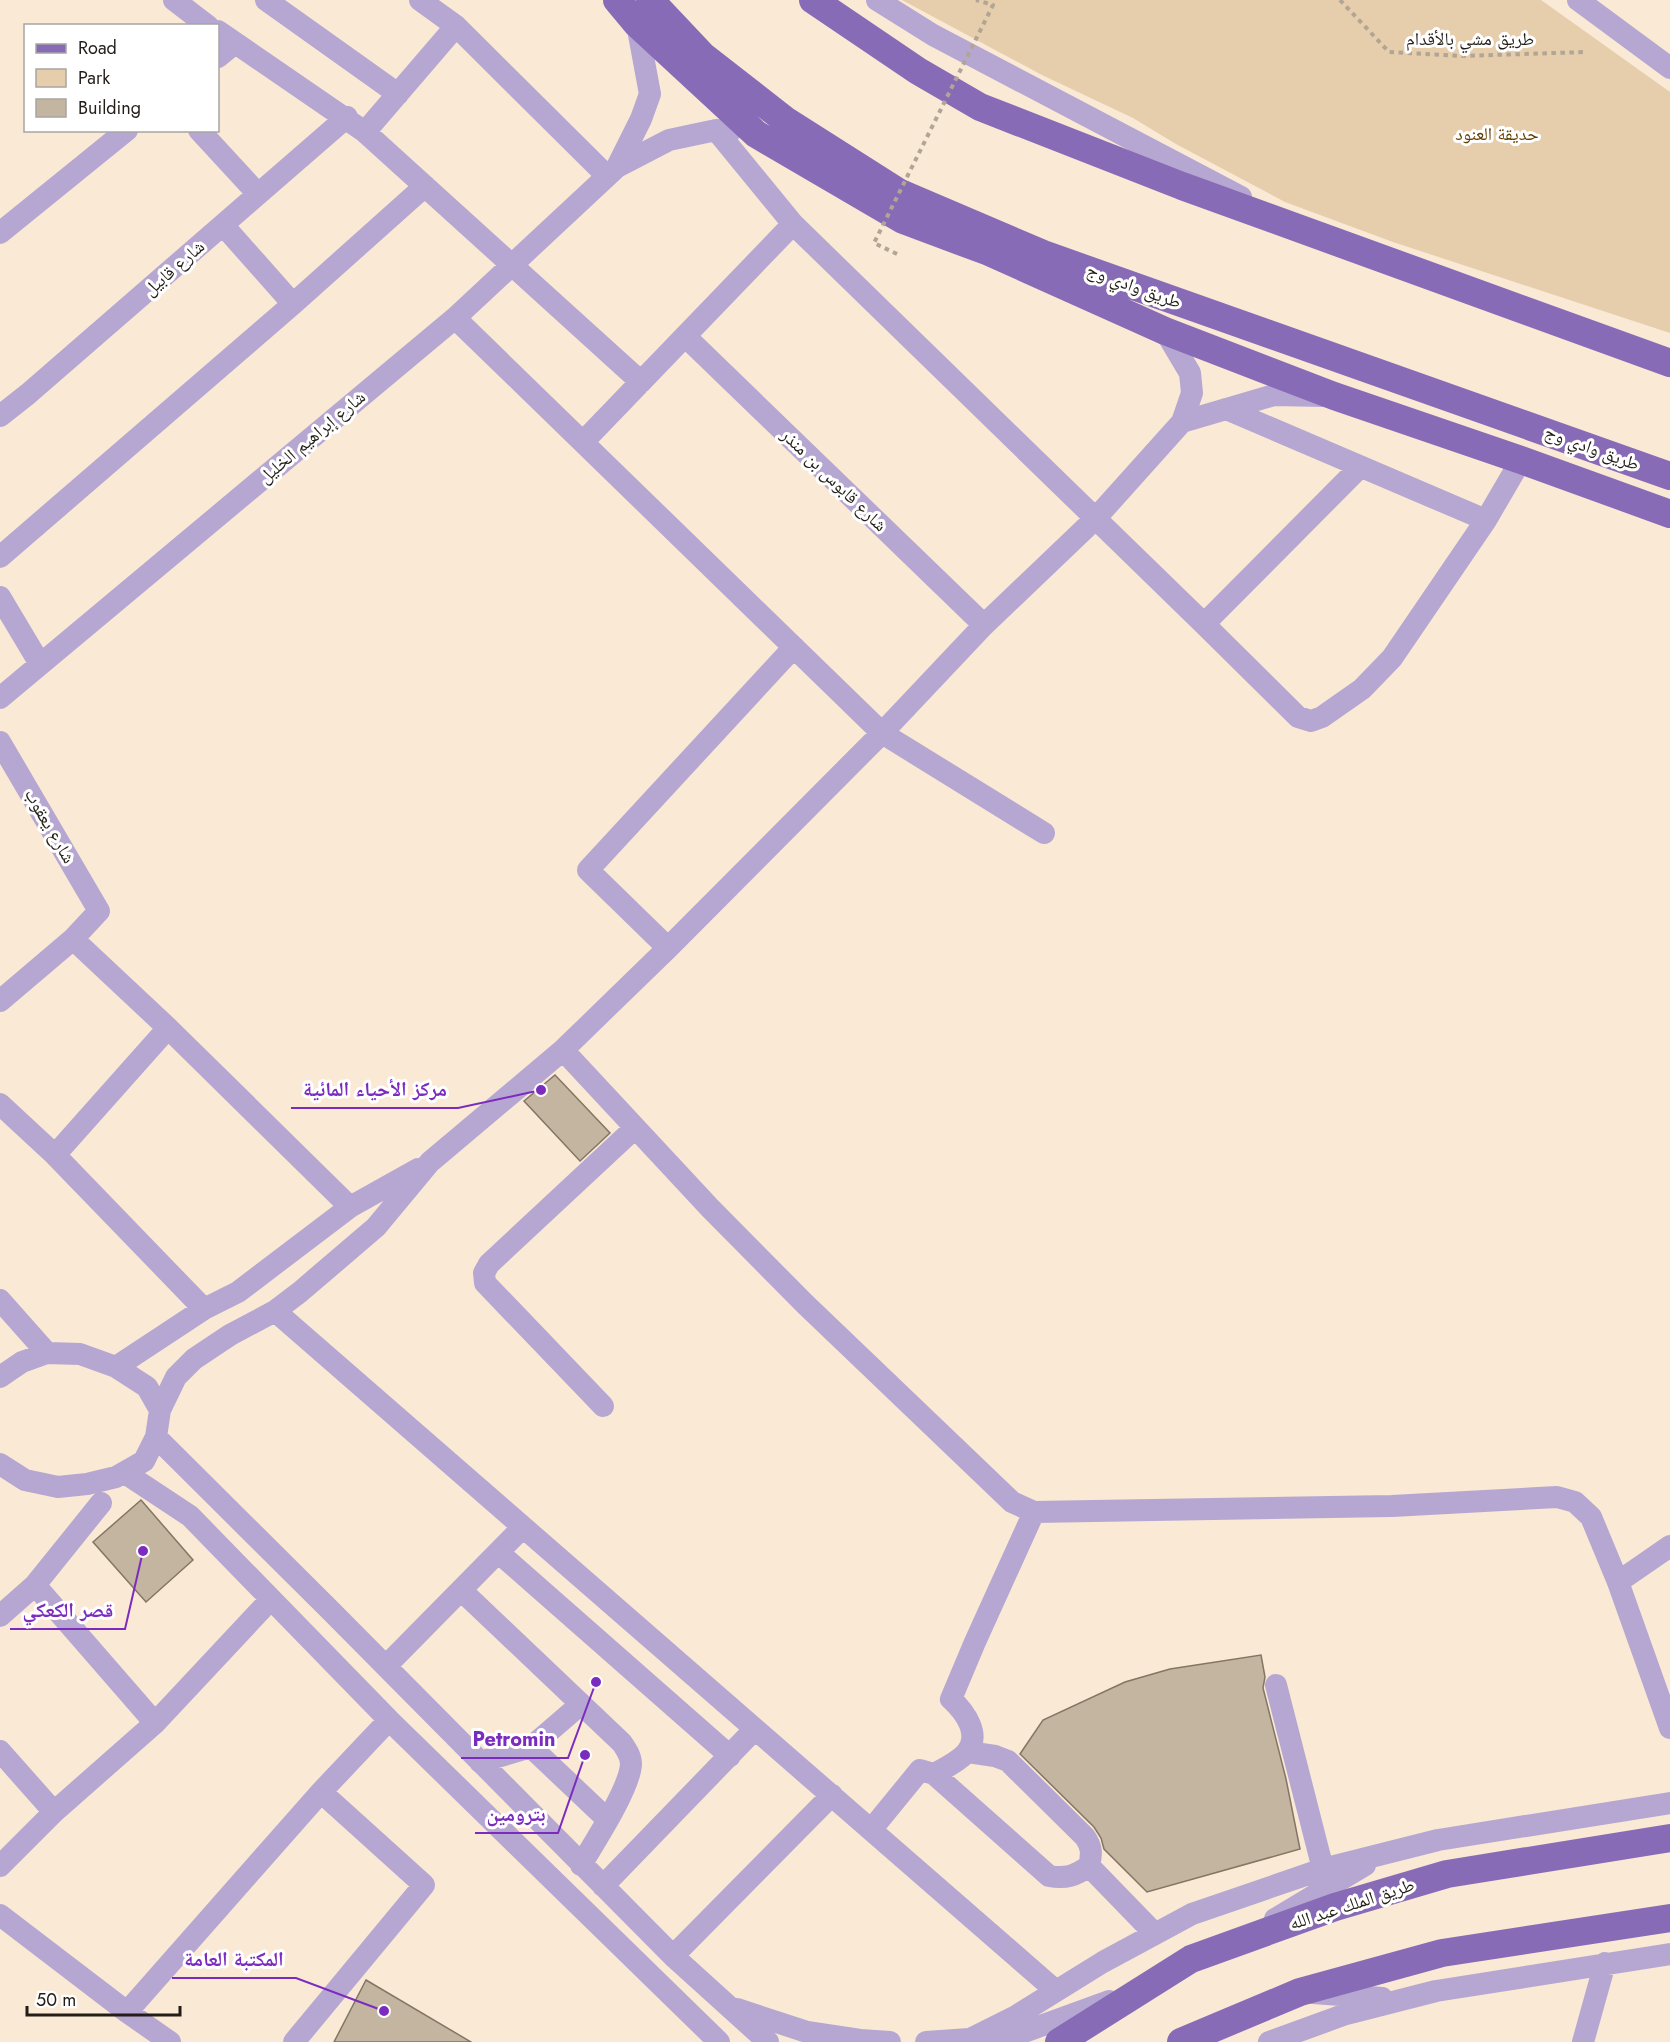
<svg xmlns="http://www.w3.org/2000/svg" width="1670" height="2042" viewBox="0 0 1670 2042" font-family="Jost,'Noto Naskh Arabic',sans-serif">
<rect width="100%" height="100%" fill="#f9e9d5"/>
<path fill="#e6cdac" d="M902,0H1541L1670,92V333L1393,242L1285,202L1176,144L1133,118L1042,75Z"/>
<path fill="#c4b5a1" stroke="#847664" stroke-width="1.5" d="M555,1075L610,1133L580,1161L524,1101Z
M141,1500L193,1560L146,1602L93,1542Z
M1261,1655L1265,1677L1263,1688L1286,1779L1300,1849L1147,1892L1104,1849L1101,1838L1094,1827L1020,1754L1043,1720L1125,1682L1170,1669Z
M366,1980L471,2042H334Z"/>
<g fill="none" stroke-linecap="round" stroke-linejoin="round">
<path stroke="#b1a595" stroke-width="4" stroke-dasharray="4.5 4.5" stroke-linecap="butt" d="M1340,0L1389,52L1462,56L1586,52"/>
<path stroke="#b5a7d1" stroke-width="22" d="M174,0L208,26
M266,0L398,94
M420,0L456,26L607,176
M877,0L933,35L1241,197
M1578,0L1670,68
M218,31L365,132L641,382
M218,57L235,43
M199,130L258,194
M716,130L793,224L1204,624L1298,717L1311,721L1322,717L1362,689L1392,658L1486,520L1521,460
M365,132L456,26
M617,167L641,119L650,94L637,24
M223,225L293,304
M0,233L127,130
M455,318L882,733L1044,833
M685,336L984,625
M1226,409L1486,520
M0,416L28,394L347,117
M1182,422L1274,395L1324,396
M583,442L793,224
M0,557L293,304L425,186
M0,597L40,664
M1204,624L1360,467
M0,698L455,318L617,167L669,140L716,130L730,132
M0,742L99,911L73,939L0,1001
M73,939L168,1028L350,1207
M668,948L588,870L794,647
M563,1050L710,1208L805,1304L1012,1502L1034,1512L1392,1506L1557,1497L1575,1502L1591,1517L1618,1582L1670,1728
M0,1104L55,1155L204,1309
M55,1155L168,1028
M0,1300L47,1353
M275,1311L1056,1991
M116,1367L204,1309L238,1292L350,1207L418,1169
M0,1377L22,1362L47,1353L80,1354L116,1367L147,1387L160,1410L156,1437L144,1461L116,1477L87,1484L58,1487L25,1480L0,1464
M603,1406L485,1283L484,1273L489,1264L635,1128
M160,1410L176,1377L194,1359L230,1335L275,1311L300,1292L376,1227L430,1162L563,1050L668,948L882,733L984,625L1095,519L1182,422L1192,393L1190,373L1165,331
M156,1437L329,1609L673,1956L768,2042
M125,1473L190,1516L389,1720L719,2042
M499,1553L730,1756
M1618,1582L1670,1546
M35,1585L155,1723
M462,1591L622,1743C626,1749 631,1756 631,1764C630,1788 594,1843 581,1865
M0,1616L35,1585L101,1503
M386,1666L523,1527
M1276,1685L1323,1869
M531,1747L608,1820
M0,1751L54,1812
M968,1752L995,1756L1008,1761L1085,1837C1092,1847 1092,1854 1089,1866L1155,1934
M480,1762L531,1747L581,1704
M934,1774L1049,1876C1066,1879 1075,1876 1089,1866
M871,1830L920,1770L934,1774C945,1768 958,1762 966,1753C982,1735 965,1712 951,1699L975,1642L1034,1512
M0,1866L54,1812L155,1723L271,1599
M603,1886L755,1729
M0,1915L127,2012L170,2042
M1275,1919L1365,1865
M673,1956L832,1795
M1313,1993L1382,1998
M737,2009L807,2032L860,2040L890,2042
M127,2012L321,1792L389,1720
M970,2039L1016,2016L1103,1962L1192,1914L1323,1869L1438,1840L1670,1803
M294,2042L424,1885L321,1792
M926,2042L1013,2036L1109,2001
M1269,2042L1346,2014L1436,1991L1670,1954
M1583,2042L1605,1963"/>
<path stroke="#886bb7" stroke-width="28" d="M617,0L637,24L756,134L903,220L989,252L1165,331L1334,396L1521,460L1670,514
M650,0L703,56L785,120L900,193L1043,254L1670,476
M813,0L918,71L980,107L1182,186L1670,363
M1059,2042L1191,1959L1335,1907L1447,1874L1670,1838
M1181,2042L1300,1992L1442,1953L1670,1918"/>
<path stroke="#b1a595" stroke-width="4" stroke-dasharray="4.5 4.5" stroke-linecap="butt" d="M897,254L874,243L993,5L976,0"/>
</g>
<g text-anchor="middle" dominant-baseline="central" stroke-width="6" stroke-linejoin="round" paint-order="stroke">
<g font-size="18" fill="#221d16" stroke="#fff">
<text x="1470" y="39">طريق مشي بالأقدام</text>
<text transform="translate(174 268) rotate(-41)">شارع قابيل</text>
<text transform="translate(1134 286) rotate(20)">طريق وادي وج</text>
<text transform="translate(312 437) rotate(-40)">شارع إبراهيم الخليل</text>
<text transform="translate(1592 448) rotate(20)">طريق وادي وج</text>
<text transform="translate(834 480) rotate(44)">شارع قابوس بن منذر</text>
<text transform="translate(50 826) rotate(60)">شارع يعقوب</text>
<text transform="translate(1352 1904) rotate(-18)">طريق الملك عبد الله</text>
</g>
<g font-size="18" fill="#623f00" stroke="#fff">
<text x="1497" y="134">حديقة العنود</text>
</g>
</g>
<path fill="none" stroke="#7b2cbf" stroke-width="2" d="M541 1090L458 1108H291M143 1551L125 1629H10M596 1682L568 1758H461M585 1755L558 1833H475M384 2011L296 1978H172"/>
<g fill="#7b2cbf" stroke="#fff" stroke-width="2">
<circle cx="541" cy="1090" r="6"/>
<circle cx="143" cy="1551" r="6"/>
<circle cx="596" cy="1682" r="6"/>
<circle cx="585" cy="1755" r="6"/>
<circle cx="384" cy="2011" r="6"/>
</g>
<g font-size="20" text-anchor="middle" font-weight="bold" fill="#7b2cbf" stroke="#fff" stroke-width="6" stroke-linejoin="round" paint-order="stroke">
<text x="375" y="1096">مركز الأحياء المائية</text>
<text x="68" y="1617">قصر الكعكي</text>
<text x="514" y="1746">Petromin</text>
<text x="516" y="1821">بترومين</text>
<text x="234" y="1966">المكتبة العامة</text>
</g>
<rect x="24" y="24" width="195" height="108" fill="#ffffff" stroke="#a7a5a2" stroke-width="1.5"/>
<rect x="36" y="44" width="30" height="9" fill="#886bb7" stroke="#a7a5a2" stroke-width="1.5"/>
<text x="78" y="54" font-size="18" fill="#221d16">Road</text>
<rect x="36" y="69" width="30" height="18" fill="#e6cdac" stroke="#a7a5a2" stroke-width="1.5"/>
<text x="78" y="84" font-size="18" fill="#221d16">Park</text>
<rect x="36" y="99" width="30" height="18" fill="#c4b5a1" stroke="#a7a5a2" stroke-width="1.5"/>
<text x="78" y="114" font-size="18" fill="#221d16">Building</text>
<path d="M27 2006v9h153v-9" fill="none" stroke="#221d16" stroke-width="3"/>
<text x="36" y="2006" font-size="18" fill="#221d16" stroke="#ffffff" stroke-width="4.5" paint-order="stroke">50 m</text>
</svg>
